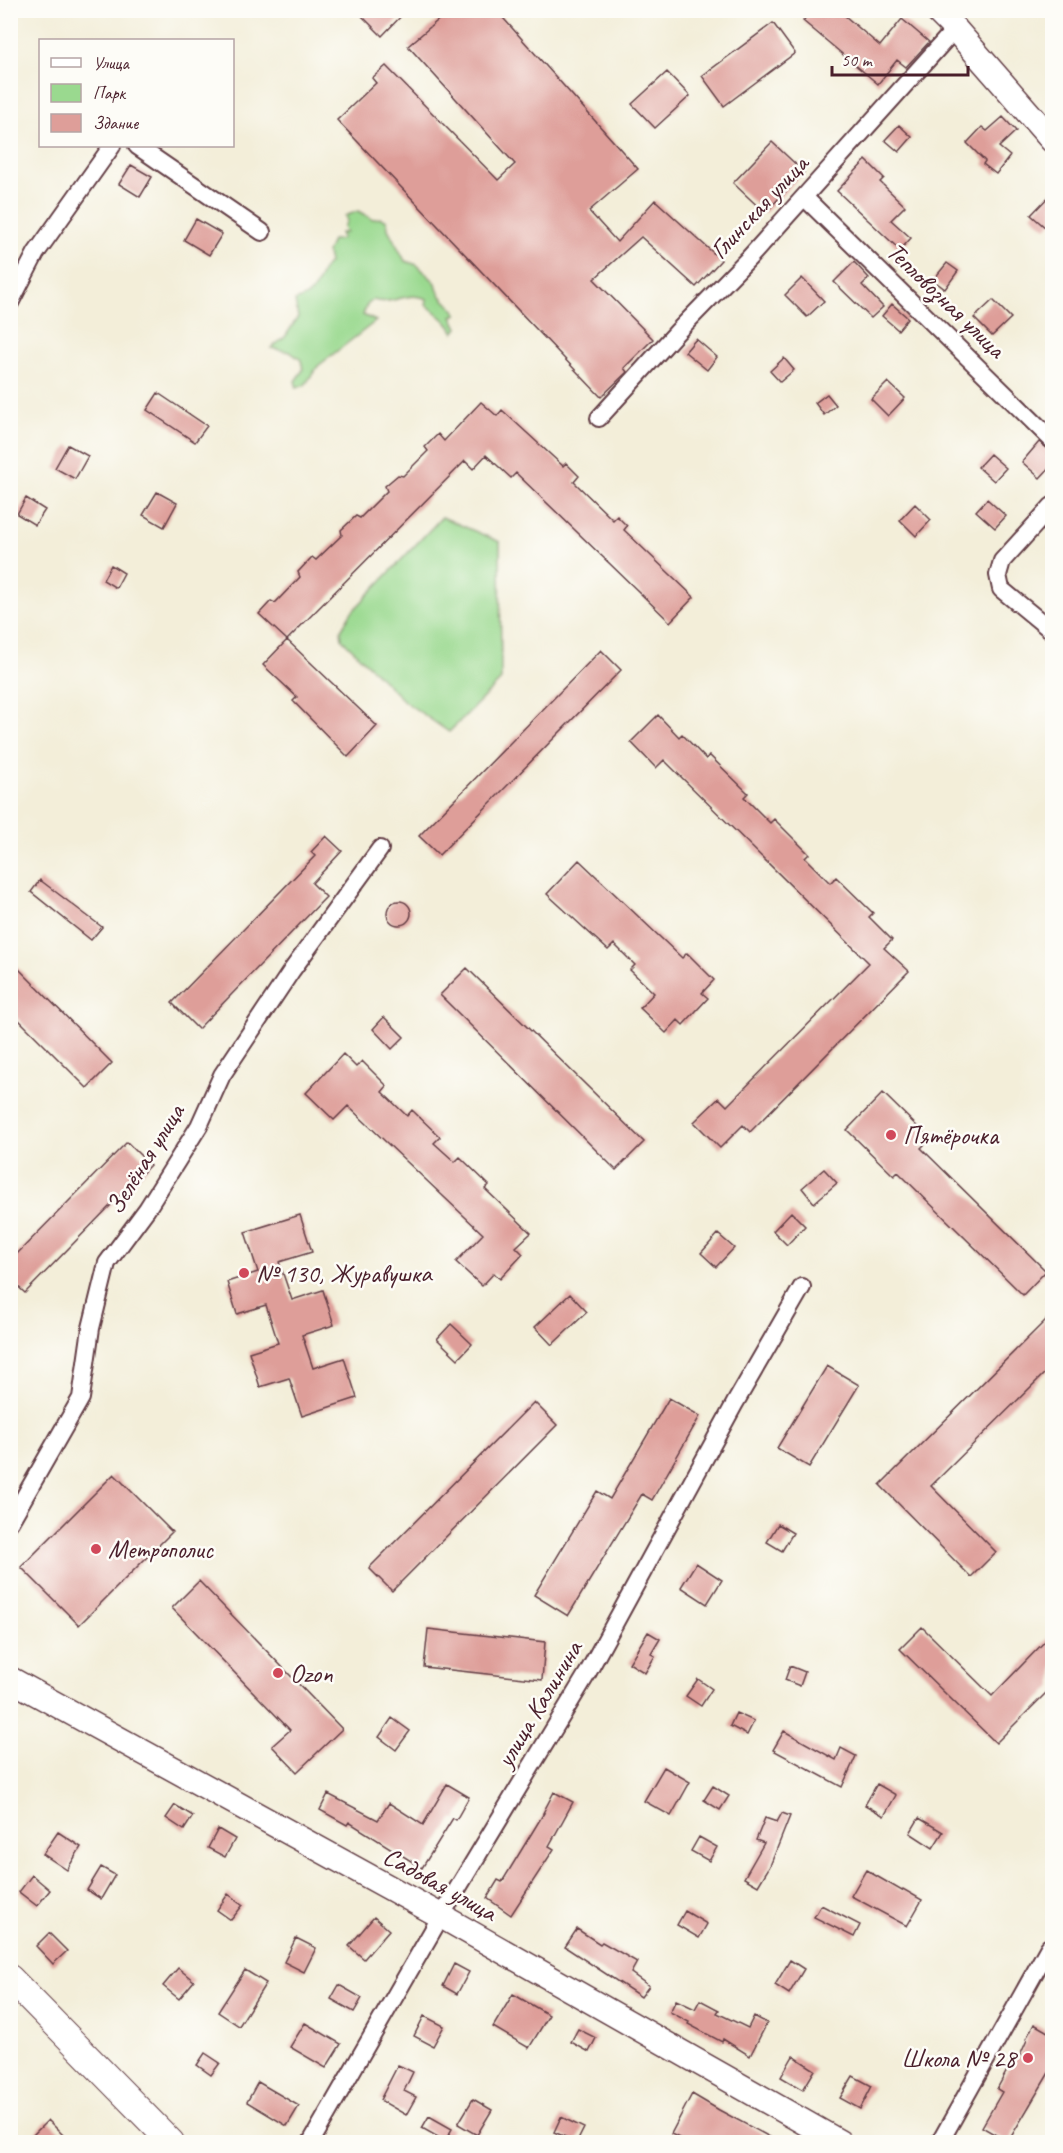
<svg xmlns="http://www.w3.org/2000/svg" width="1063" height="2153" viewBox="0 0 1063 2153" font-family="Caveat,sans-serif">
<rect width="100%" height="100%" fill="#fdfcf7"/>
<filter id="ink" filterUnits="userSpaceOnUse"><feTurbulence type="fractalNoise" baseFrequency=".0167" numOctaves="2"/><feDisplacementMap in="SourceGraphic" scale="12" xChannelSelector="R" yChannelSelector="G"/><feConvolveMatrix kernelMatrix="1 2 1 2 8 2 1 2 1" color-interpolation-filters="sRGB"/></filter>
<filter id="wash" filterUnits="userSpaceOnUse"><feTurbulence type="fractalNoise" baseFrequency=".008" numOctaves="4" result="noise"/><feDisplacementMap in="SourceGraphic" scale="24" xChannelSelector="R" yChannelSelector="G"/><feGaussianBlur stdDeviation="1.35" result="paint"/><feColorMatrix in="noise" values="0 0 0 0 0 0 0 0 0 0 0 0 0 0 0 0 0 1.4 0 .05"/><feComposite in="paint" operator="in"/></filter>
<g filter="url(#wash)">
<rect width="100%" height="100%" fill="#f3eed9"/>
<path fill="#9ad98f" stroke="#727c5d" stroke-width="1.5" d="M358,211L372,219L381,218L387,221L388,229L405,261L417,265L436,283C437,298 450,302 457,314L452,316L458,328L454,333C448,320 436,314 426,304L427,299C408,290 392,306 373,300L367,305L363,315L376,321L318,366L305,385L297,388L295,381L303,370L301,360L290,352L271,348L285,337L298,317L295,301C324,292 314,276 329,263L327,253L332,240H338L342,238L340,233H346L343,227L347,221L345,216Z
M442,517L500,542L501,680L449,732L404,701L342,639L341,630L351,613Z"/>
<g id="blocks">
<path fill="#de9e99" d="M356,10H407L382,36Z
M450,10H496L638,169L589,211L617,242L655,200L721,260L696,287L641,237L594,279L653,339L624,368L627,372L601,397L337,120L376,83L372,78L386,66L498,180L515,164L408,46Z
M812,10H838L880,46L902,19L929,42L906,67L897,60L878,84L803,21Z
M773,23L795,53L724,106L702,76Z
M667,72L690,96L655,128L632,104Z
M1003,117L1016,131L999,147L1010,156L996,174L983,164L985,161L967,143L982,127L987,131Z
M899,125L912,137L899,152L885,140Z
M772,142L804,172L765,213L733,183Z
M866,160L884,178L880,182L905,206L891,220L911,238L900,250L837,191Z
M131,165L152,177L140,197L119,184Z
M1053,192V221L1046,228L1031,215Z
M196,219L222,234L209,255L184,240Z
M854,262L869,278L862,285L883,307L871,318L834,282Z
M947,263L958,271L945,289L933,280Z
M802,278L824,301L807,317L785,295Z
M993,300L1011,318L992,336L974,318Z
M892,304L908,318L898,330L882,316Z
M696,339L717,357L707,370L685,352Z
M784,358L794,370L780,382L770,371Z
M888,382L905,398L888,416L871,399Z
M158,393L207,426L195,442L147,410Z
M827,394L836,405L824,415L815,403Z
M481,402L497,416L502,410L563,466L566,463L579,476L574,482L613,520L617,516L627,526L624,530L694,597L670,622L516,473L511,478L486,455L473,469L465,461L287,640L259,614L271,601L275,603L300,577L298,572L312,557L316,560L342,535L341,530L356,516L360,518L387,491L385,486L398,475L403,476L428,451L425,447L438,434L444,441Z
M1039,442L1053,453V464L1040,478L1022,462Z
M68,445L88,456L75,479L55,468Z
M990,454L1006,468L994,481L978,467Z
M157,492L177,503L164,527L143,515Z
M26,498L45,510L35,525L17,514Z
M987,499L1006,516L995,528L976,511Z
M915,504L931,520L916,536L900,520Z
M111,565L124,573L116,588L103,580Z
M287,640L377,726L348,757L293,701L297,697L263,665Z
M601,650L621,670L439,855L419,836Z
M658,715L679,737L682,734L706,759L709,755L748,793L744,797L770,823L774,819L809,854L805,858L830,883L836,877L873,913L869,917L892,940L884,948L909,971L750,1132L743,1125L720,1148L694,1122L719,1098L727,1106L869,963L664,760L656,768L631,742Z
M326,836L342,851L312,883L326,897L198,1029L172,1003L315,856L311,852Z
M579,860L682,958L687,953L714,980L702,993L708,998L683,1025L678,1020L666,1033L640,1008L654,993L630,970L635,965L614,944L608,950L547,894Z
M40,880L102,927L91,940L31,892Z
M387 913a12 12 0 1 1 24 0a12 12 0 1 1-24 0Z
M10,960L112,1063L87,1088L10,1011Z
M467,968L644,1142L616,1170L440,995Z
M384,1017L404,1037L392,1049L373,1029Z
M343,1054L356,1067L362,1061L387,1086L382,1092L407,1116L412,1110L440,1137L434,1143L455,1162L460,1157L489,1185L485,1189L531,1233L516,1247L523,1254L500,1279L494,1273L482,1286L456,1262L483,1234L348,1106L334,1120L306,1093Z
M883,1093L930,1139L921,1148L1046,1271L1023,1295L898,1172L894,1176L847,1130Z
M127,1142L150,1165L25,1293L10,1279V1261Z
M824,1169L837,1183L814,1203L802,1188Z
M791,1212L805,1226L787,1245L773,1231Z
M300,1215L312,1252L279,1262L292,1300L323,1290L334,1325L302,1335L313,1368L344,1358L357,1398L302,1416L289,1378L260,1387L249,1352L278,1343L266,1305L237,1314L227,1282L258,1272L245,1232Z
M718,1234L734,1248L716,1267L701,1253Z
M570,1294L587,1312L552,1345L535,1327Z
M1053,1313V1365L931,1486L996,1552L971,1577L880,1485Z
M451,1324L472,1344L458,1359L437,1339Z
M827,1366L859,1385L809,1467L777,1448Z
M669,1398L700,1416L652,1500L642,1494L568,1616L534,1595L597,1491L610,1499Z
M534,1402L557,1425L392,1591L369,1568Z
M114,1474L172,1532L79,1625L21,1567Z
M778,1524L793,1533L782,1551L767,1542Z
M696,1563L722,1580L707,1604L681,1587Z
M199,1581L342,1729L297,1772L272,1746L290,1730L172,1608Z
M922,1627L992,1696L1053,1633V1686L996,1743L900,1649Z
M428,1629L545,1642L542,1680L424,1667Z
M648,1632L660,1639L651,1654L655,1656L645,1673L629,1663Z
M790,1666L805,1672L800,1686L785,1680Z
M698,1679L712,1689L701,1706L686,1696Z
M736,1713L754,1721L747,1735L730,1726Z
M392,1718L410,1731L396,1750L379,1737Z
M784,1731L836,1760L841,1748L856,1756L842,1787L773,1750Z
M664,1767L690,1782L671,1816L644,1801Z
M447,1784L469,1797L456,1820L453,1818L422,1868L349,1822L347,1825L320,1810L328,1794L378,1820L389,1803L423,1825Z
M877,1784L896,1795L884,1816L865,1805Z
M713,1786L729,1796L720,1810L704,1800Z
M554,1792L573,1802L549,1846L554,1849L511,1915L487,1898L498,1880L502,1882L544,1813H543Z
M175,1805L193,1816L184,1830L166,1818Z
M782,1813L790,1816L770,1866L758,1886L744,1878L764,1843L756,1840L765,1818L777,1822Z
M919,1818L943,1832L933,1848L910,1833Z
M218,1829L235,1839L225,1857L208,1848Z
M58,1832L81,1847L67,1870L43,1854Z
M699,1837L717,1847L709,1861L691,1851Z
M101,1867L115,1875L101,1899L87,1890Z
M866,1870L902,1891L903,1889L922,1900L907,1926L851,1896Z
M32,1875L50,1890L37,1906L19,1892Z
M228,1894L243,1905L231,1920L217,1910Z
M821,1905L860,1925L854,1937L814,1917Z
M685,1911L707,1924L699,1938L677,1925Z
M374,1917L389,1930L364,1959L349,1946Z
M577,1929L600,1944L602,1942L637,1962L631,1973L649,1986L641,1997L565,1947Z
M49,1933L67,1951L53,1964L36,1946Z
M296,1938L316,1948L304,1972L284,1962Z
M790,1960L804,1969L789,1994L775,1985Z
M454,1964L469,1972L457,1994L443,1986Z
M178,1968L194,1981L179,1999L163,1986Z
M245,1970L266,1983L239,2026L218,2012Z
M339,1985L362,1998L354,2012L331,1999Z
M513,1994L549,2015L529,2048L493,2027Z
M676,2000L695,2009L700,2000L719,2010L717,2013L748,2028L754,2016L767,2023L750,2056L723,2039L722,2042L688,2024L689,2022L670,2012Z
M424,2016L444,2026L433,2046L414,2036Z
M305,2023L341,2044L326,2068L290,2047Z
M1034,2024L1053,2035V2066L1008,2142L982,2127L1002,2092L997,2089L1015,2056L1019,2058L1027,2040L1026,2039Z
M578,2029L596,2038L589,2052L571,2042Z
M205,2053L220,2063L211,2075L197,2065Z
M793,2056L815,2070L803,2090L781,2077Z
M398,2065L413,2072L404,2091L416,2097L406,2115L380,2100Z
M853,2076L872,2086L860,2109L840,2098Z
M258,2082L299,2106L287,2126L247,2102Z
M692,2094L719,2110L779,2142H687L671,2134Z
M473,2099L492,2110L477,2135L458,2124Z
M429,2116L452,2129L445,2141L422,2128Z
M561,2117L584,2128L577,2142L554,2132Z
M48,2120L70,2142H26Z"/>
</g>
</g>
<g filter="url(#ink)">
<use href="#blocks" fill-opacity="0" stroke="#633e45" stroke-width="1.5"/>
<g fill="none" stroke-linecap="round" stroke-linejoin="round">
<g stroke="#633e45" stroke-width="20">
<path id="street" d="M137,146L262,232
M804,197L1052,440
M10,303L36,253L112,146
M599,418L677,332L749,258L955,29
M1052,506L1002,561L998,575L1001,589L1052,631
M10,1522L81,1398L91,1328L107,1263L147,1209L199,1126L222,1075L292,970L380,849
M311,2142L441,1916L587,1674L735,1403L802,1287
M940,2142L1049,1947"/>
</g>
<g stroke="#633e45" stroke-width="27">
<path id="secondary" d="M936,10L955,29L1052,140
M10,1679L441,1916L839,2142"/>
</g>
<g stroke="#633e45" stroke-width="28">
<path id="primary" d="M10,1978L171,2142"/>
</g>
<use href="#street" stroke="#fff" stroke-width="16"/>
<use href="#secondary" stroke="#fff" stroke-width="24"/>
<use href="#primary" stroke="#fff" stroke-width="26"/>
</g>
</g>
<g fill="#d1495b" stroke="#fdfcf7" stroke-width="2">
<circle cx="891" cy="1135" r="6"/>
<circle cx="244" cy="1273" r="6"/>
<circle cx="96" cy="1549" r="6"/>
<circle cx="278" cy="1673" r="6"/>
<circle cx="1028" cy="2058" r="6"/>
</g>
<g text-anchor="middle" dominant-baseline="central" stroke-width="5" stroke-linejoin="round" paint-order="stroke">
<g font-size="26" fill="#4a1f2b" stroke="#fdfcf7">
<text transform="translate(759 207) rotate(-47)">Глинская улица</text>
<text transform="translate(946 300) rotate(44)">Тепловозная улица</text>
<text transform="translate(145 1159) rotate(-58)">Зелёная улица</text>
<text transform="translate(539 1704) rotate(-59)">улица Калинина</text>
<text transform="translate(440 1884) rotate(29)">Садовая улица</text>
</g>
<g font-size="26" fill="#4a1f2b" stroke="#fdfcf7" text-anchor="start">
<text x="903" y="1135">Пятёрочка</text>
<text x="256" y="1273">№ 130, Журавушка</text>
<text x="108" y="1549">Метрополис</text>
<text x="290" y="1673">Ozon</text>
<text x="1016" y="2058" text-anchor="end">Школа № 28</text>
</g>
</g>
<rect width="1063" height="2153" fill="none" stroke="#fdfcf7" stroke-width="36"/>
<rect x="39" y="39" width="195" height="108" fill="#fdfcf7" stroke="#b5a4a5" stroke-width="1.5"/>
<rect x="51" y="58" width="30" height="9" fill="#ffffff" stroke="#b5a4a5" stroke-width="1.5"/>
<text x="93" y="69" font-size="18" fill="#4a1f2b">Улица</text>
<rect x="51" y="84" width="30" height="18" fill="#9ad98f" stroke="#b5a4a5" stroke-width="1.5"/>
<text x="93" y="99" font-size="18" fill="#4a1f2b">Парк</text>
<rect x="51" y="114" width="30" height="18" fill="#de9e99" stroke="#b5a4a5" stroke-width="1.5"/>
<text x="93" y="129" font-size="18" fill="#4a1f2b">Здание</text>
<path d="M832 66v9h136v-9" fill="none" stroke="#4a1f2b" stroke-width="3"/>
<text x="841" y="66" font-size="18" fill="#4a1f2b" stroke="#fdfcf7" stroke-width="4.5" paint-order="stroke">50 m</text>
</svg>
